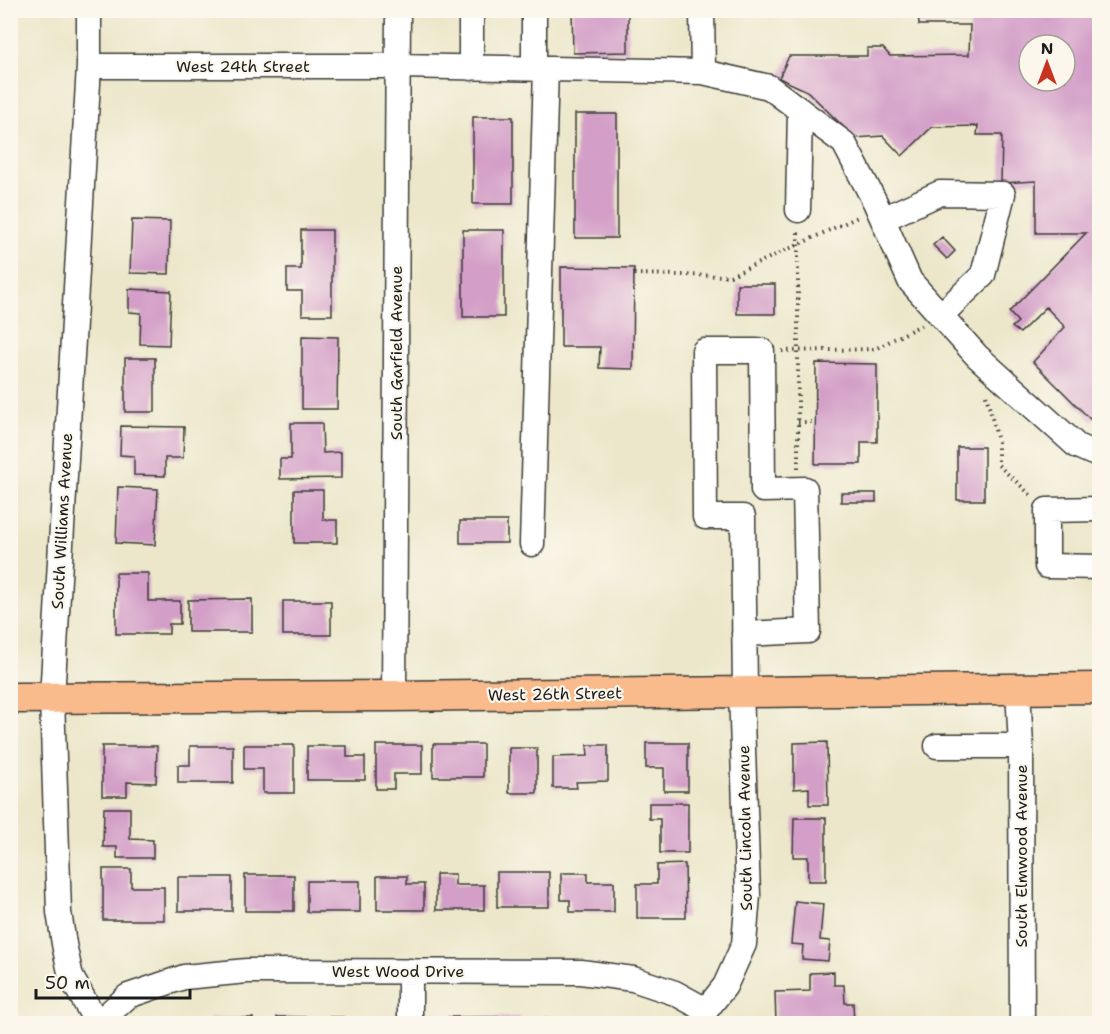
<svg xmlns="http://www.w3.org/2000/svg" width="1110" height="1034" viewBox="0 0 1110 1034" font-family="'Shantell Sans',sans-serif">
<rect width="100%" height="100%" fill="#fbf7ec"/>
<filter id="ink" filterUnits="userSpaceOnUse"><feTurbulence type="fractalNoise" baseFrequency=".0167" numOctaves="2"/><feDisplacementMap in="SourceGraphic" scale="12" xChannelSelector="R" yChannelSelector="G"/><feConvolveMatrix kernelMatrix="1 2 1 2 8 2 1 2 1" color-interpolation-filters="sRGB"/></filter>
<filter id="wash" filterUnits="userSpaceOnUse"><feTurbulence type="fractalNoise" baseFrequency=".008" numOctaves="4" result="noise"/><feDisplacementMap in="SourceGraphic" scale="24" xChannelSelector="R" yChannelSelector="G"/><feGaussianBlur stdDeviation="1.35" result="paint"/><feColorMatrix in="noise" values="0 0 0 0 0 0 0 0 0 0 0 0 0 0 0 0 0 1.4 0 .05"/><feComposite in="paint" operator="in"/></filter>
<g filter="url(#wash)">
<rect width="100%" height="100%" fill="#ece7ca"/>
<g id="blocks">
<path fill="#d39ec7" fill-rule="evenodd" d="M572,10H628V52L573,53Z
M918,10H1100V413L1092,421L1033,362L1065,327L1046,307L1020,333L1012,327L1018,322L1009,312L1086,233H1036V181L1001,183L1002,135H977L978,126L932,127L902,156L883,136L855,138L807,91L779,78L789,56H867V48H883L890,56L969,55L970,25H919ZM1029,45H1065V81H1029Z
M575,114H617V238H575Z
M473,117H513V204H473Z
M10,211H17V256H10Z
M132,220L170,221L169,274L130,273Z
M301,230H332V315H302V291H287V269H301Z
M463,230H504V317H463Z
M942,237L955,251L947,259L933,245Z
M561,267L634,268L633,369L599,368L600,347H561Z
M737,284H775V314H737Z
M129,289L171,291L169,345L140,344L141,313L129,312Z
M302,336L338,337L337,409H302Z
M125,358H155V412H125Z
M816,363L877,364V442H861V464H815Z
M291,423H322L323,453L341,452V478L280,479V459H291Z
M121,426L184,427L183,458H165V476L134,475V456L120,455Z
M957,447H984V500H957Z
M118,487L158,489L155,545L116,543Z
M294,490H323V520H337V543H294Z
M841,493H876V502H841Z
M460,521H507V543H460Z
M116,573H148V601H180V624H169V634H116Z
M252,599V632H188V600Z
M283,601H331V635H283Z
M827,742L828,805H809V788L794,789V743Z
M646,743H688V791H664V768H646Z
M433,744H483V777H433Z
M244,745H294V793H263V769H244Z
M376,745H422V774H394V789H376Z
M587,745H608V781L576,782L577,788H553V757L588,756Z
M102,746H157L156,783L127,782V796H102Z
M190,746H233V783H178V765H190Z
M307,746H347V757H365V780H307Z
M509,748H537V793H509Z
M649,803H688V853H660V819H649Z
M104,808H130V839L153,840V858H117V847H103Z
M794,818H826V881H808V857H793Z
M685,864L686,918H637V884H657V865Z
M103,869H131V887H164V920H103Z
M497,872H549V907H497Z
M561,873H588V882H614V912H570V900H561Z
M436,874H455V885H484V910H436Z
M245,875H294V911H245Z
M377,876H407V884H424V910H377Z
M178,877H232V911H178Z
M307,881H360V912H307Z
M795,901L823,904L820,940L830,941L828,961L802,959L803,945L791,944Z
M834,972V985H844L845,1003H853L854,1023L776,1024L775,992L810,991V973Z
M277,1017H343V1024H277Z
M448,1017H520V1024H448Z
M210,1018H253V1024H210Z
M537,1018L597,1021V1024H537Z"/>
</g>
</g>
<g filter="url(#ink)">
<use href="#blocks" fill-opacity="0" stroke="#3b3a36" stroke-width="1.5"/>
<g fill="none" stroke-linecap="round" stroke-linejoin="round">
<g stroke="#3b3a36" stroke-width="27">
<path id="minor" d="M89,10V66L52,698L59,912L64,944L71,977L97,1023
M702,10L703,72
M89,66H398L703,72L769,87L844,143L875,202L910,281L977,356L1077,446L1093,453H1100
M471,68V10
M534,69V10
M798,210L800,110
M883,219L940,193L1003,194L983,275L941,315
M1100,509L1047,510V566L1100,567
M532,544L546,69
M744,634L808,631L805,489L763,490L762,351H704L705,517H743L745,691
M1018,689L1021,746L1022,1024
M394,696L398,10
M937,746H1021
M410,971V1024
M706,1010L725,986L744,944L748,895L741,691
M97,1024L128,996L184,977L247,971L581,972L633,979L675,993L706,1010"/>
</g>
<g stroke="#3b3a36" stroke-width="33">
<path id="major" d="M10,698L394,696L1100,688"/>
</g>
<path stroke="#3b3a36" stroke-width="4" stroke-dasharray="1.5 4.5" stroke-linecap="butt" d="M634,274L730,276L858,217
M782,351L875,349L921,325
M986,395L998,441V465L1033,497
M798,422H816
M798,468V229"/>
<use href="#minor" stroke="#fff" stroke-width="24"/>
<use href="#major" stroke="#fabb8c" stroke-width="30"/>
</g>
</g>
<g text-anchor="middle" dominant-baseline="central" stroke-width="4.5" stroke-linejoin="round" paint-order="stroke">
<g font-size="16" fill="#1c1c1c" stroke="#fbf7ec">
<text x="243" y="66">West 24th Street</text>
<text transform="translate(396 353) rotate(-90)">South Garfield Avenue</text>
<text transform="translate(62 521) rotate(-87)">South Williams Avenue</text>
<text transform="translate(555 694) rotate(-1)">West 26th Street</text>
<text transform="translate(745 828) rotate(-91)">South Lincoln Avenue</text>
<text transform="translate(1021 856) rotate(-90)">South Elmwood Avenue</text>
<text x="398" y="971">West Wood Drive</text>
</g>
</g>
<rect width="1110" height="1034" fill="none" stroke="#fbf7ec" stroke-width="36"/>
<g transform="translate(1047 63)"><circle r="28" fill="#fbf7ec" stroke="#a29f99" stroke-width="1.5"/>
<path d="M0-4.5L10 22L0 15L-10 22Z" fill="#c8321e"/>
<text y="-9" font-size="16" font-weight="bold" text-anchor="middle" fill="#1c1c1c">N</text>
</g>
<path d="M36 989v9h154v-9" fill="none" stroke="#1c1c1c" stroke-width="3"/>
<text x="45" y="989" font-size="18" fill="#1c1c1c" stroke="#fbf7ec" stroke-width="4.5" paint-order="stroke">50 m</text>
</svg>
